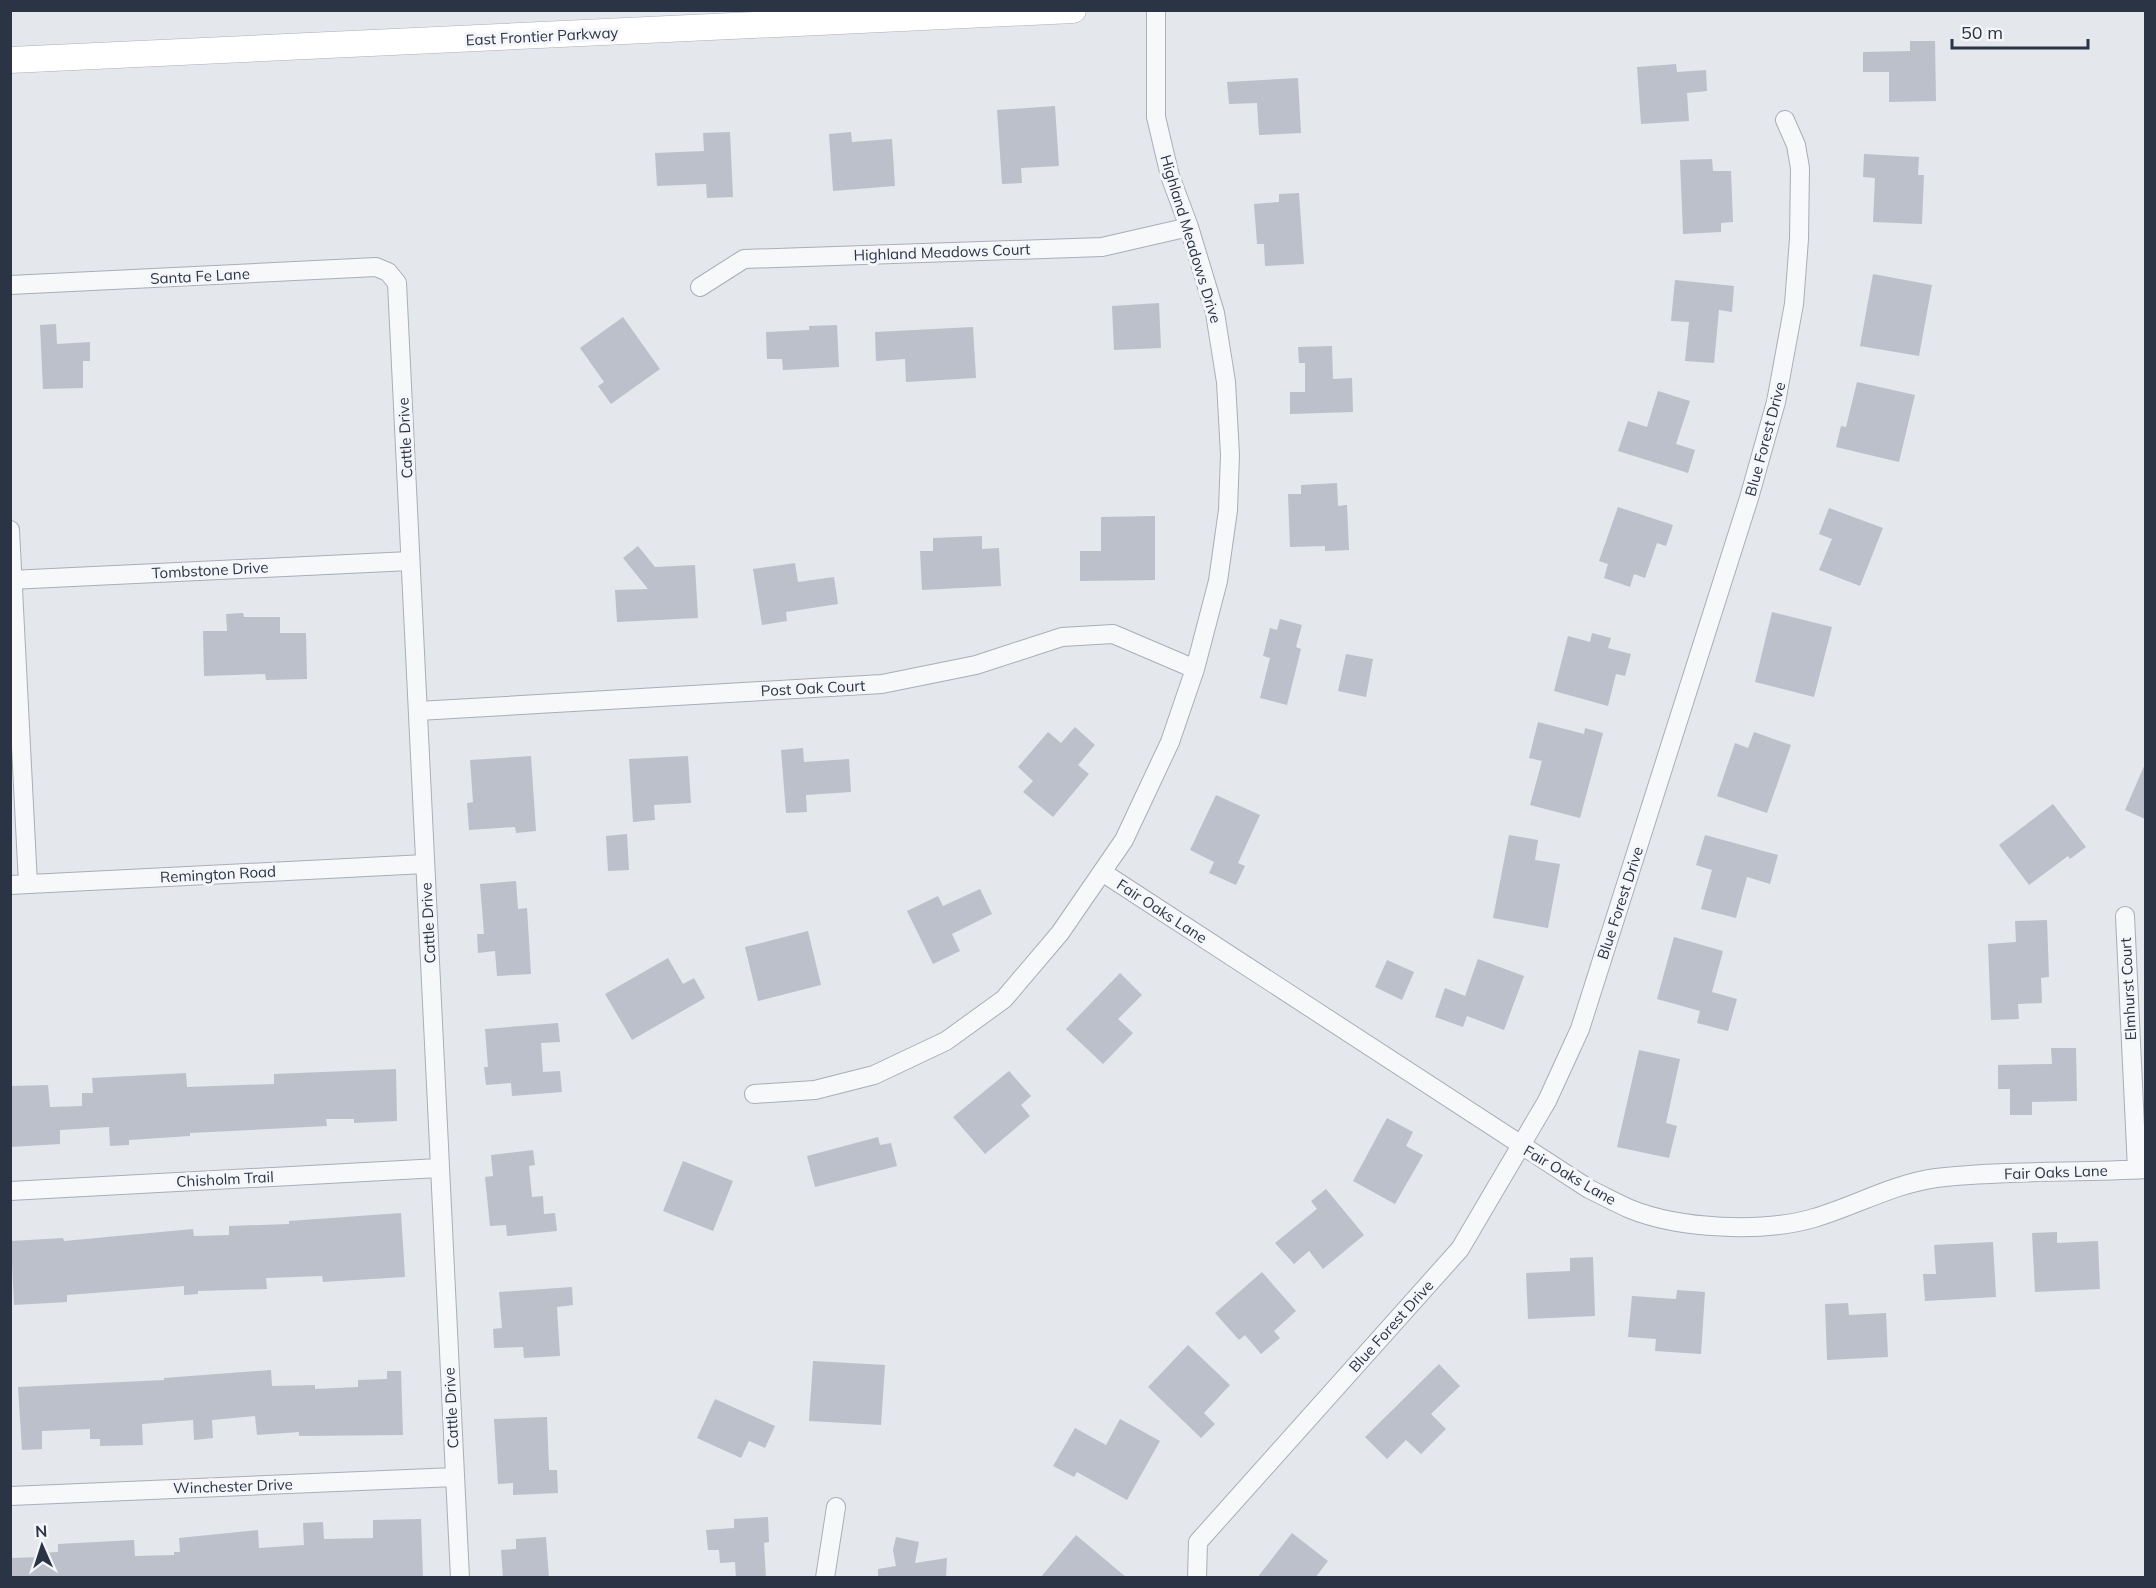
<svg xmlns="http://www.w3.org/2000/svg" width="2156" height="1588" viewBox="0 0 2156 1588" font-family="Mulish,sans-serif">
<rect width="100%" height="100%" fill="#e4e7ec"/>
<path fill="#bbc0ca" d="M1910,41H1935L1936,101L1889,102V72H1863V52L1910,51Z
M1676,64L1677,72L1706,70L1707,91L1687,93L1689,121L1641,124L1637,67Z
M1298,78L1301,133L1259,135L1257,103L1229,104L1227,82Z
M1055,106L1059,166L1021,168L1022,183L1002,184L997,110Z
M730,132L733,197L707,198L706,184L657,186L655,153L704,151L703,133Z
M851,132L852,142L892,139L895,186L833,191L829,134Z
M1864,154L1919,157L1918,175H1924L1922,224L1873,222L1875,178L1863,177Z
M1712,159L1713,171H1731L1733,222L1721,223V232L1683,234L1680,160Z
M1299,193L1304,264L1265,266L1264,244H1257L1254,204L1279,202V194Z
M1873,274L1932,285L1919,356L1860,346Z
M1675,280L1734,286L1732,312L1719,310L1714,363L1685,361L1689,322L1671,321Z
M1159,303L1161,348L1114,350L1112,306Z
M623,317L660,369L611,404L598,386L604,382L580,348Z
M56,324L57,344L90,342V361H83V388L43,389L40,325Z
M837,325L839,367L783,370L782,359H767L766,332L809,330V326Z
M973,327L976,378L906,382L905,359L876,361L875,332Z
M1332,346L1333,379L1352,378L1353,412L1290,414V392H1305V363H1299L1298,347Z
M1857,382L1915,395L1899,462L1836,447L1841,426L1846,427Z
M1658,391L1690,401L1676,444L1695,450L1688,473L1618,451L1628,421L1647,427Z
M1337,483L1338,506L1347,505L1349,550L1325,551V546L1290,547L1288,494H1301V485Z
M1618,507L1673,525L1666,546L1657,543L1645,578L1634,574L1630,587L1604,578L1608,564L1599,561Z
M1829,508L1883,528L1860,586L1819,570L1832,539L1819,534Z
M1155,516V580L1080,581V551H1101V517Z
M982,536V549L999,548L1001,586L922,590L920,551H933V538Z
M638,546L655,567L695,565L698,618L617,622L615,590L648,589L623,558Z
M795,563L798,582L834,577L838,604L786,612L787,621L762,625L753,569Z
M1772,612L1832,627L1814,697L1755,682Z
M243,613L244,617H280V633H306L307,679L266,680L265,674L204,676L203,631H227L226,614Z
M1280,619L1302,625L1296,647L1301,649L1287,705L1260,698L1270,658L1263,656L1270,628L1277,630Z
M1592,633L1611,638L1608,648L1631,654L1625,676L1616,674L1608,706L1554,691L1568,636L1590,642Z
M1346,654L1373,659L1366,697L1338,691Z
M1538,722L1584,734L1585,728L1603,733L1580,818L1530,805L1542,761L1529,758Z
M1075,727L1095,745L1078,765L1089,774L1053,817L1023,792L1033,781L1018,767L1048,732L1061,743Z
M1754,732L1791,745L1767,813L1717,796L1735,743L1748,748Z
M803,748L804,762L849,759L851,792L806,795L807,812L786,813L781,750Z
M531,756L536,831L516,833L515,827L469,830L467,803L473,802L470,760Z
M688,756L691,803L654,805L655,820L633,822L629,759Z
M2145,764V819L2125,810Z
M1216,795L1260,815L1238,863L1245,866L1236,885L1209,873L1214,862L1190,850Z
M2053,804L2086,847L2070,859L2068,856L2029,885L1999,845Z
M627,834L629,870L608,871L606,836Z
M1509,835L1538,840L1535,860L1560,864L1548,928L1493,918Z
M1705,835L1778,855L1770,884L1747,877L1736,918L1701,909L1712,870L1696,865Z
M516,881L518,909L527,908L531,974L497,976L495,951L478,953L477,934H484L480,884Z
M980,889L992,914L952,934L960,951L933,964L907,911L938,896L943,906Z
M2047,920L2049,977L2041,978L2042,1003L2018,1004L2019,1019L1991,1020L1988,944L2016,942L2015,921Z
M808,931L821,985L758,1001L745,947Z
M1674,937L1723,951L1712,992L1737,999L1728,1031L1697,1023L1700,1011L1657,999Z
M668,958L683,984L694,978L705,998L632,1040L605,994Z
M1478,959L1524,976L1504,1030L1467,1016L1463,1027L1435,1017L1445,988L1465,996Z
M1387,960L1414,972L1402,1000L1375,987Z
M1120,973L1142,995L1118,1019L1133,1033L1103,1064L1066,1029Z
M558,1023L560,1042L541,1043L543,1072L560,1071L562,1092L512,1096L511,1083L486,1085L484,1067H488L485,1029Z
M2051,1048H2076L2077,1101L2032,1102V1115H2010V1089H1998V1065L2052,1064Z
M1639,1050L1680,1059L1666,1123L1677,1126L1669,1158L1617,1147Z
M396,1069L397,1121L354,1123V1119H326L327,1126L190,1133V1136L129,1140V1145L110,1146L109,1127L60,1130V1144L10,1147V1086L48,1085L50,1107L82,1106V1093H93L92,1078L186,1073L187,1087L274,1084V1074Z
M1009,1071L1031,1096L1021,1105L1030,1116L985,1154L953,1117Z
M1387,1118L1413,1132L1406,1146L1423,1155L1395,1204L1353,1181Z
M878,1137L880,1145L891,1143L897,1166L815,1187L807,1156Z
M533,1150L535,1165L529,1166L532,1197L543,1196L544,1214L555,1213L557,1231L507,1236L506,1225L490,1226L485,1177L493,1176L491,1155Z
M683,1161L733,1181L713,1231L663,1211Z
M1326,1189L1364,1235L1323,1269L1309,1251L1294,1264L1275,1243L1317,1209L1311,1201Z
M401,1213L405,1277L323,1282L322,1276L266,1278L267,1289L198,1291V1294L184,1295V1286L67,1295V1302L14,1305L11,1241L63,1238L64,1241L193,1229L194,1236L229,1235V1226L289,1224V1221Z
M2057,1232V1243L2098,1241L2100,1289L2035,1292L2032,1233Z
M1993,1242L1996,1297L1925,1301L1923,1274H1936L1934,1245Z
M1593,1257L1595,1316L1528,1319L1526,1273L1570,1271V1258Z
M1262,1272L1296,1311L1274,1331L1280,1338L1261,1354L1245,1335L1239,1340L1215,1313Z
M572,1287L573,1305L557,1307L560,1356L524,1358L523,1347L494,1348L493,1329L502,1328L499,1292Z
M1677,1290L1705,1292L1701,1354L1655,1351L1656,1339L1628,1337L1632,1296L1676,1299Z
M1848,1303L1849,1315L1886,1313L1888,1357L1827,1360L1825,1304Z
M1188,1345L1230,1385L1204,1413L1215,1424L1201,1438L1148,1387Z
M813,1361L885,1365L881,1425L809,1421Z
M1439,1364L1460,1386L1431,1414L1446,1429L1421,1454L1406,1440L1387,1459L1365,1437Z
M271,1370L272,1386L315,1385V1389L358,1387V1380L387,1379V1371H401L403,1435L299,1436V1432L257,1435L255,1416L212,1420L213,1438L194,1440L193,1420L142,1424L143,1445L100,1446V1439H90V1429L42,1431V1449L22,1450L18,1387L164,1380V1378Z
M715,1399L775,1426L765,1448L749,1441L741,1458L697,1438Z
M547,1417L549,1470H557L558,1493L513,1495V1483L498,1484L494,1419Z
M1120,1419L1160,1441L1127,1500L1077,1472L1074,1477L1053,1466L1075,1428L1106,1445Z
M768,1517L769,1542L764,1543L766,1578H736L735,1562L720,1563L719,1550H708L706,1530L734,1528V1519Z
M421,1519L423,1578H10V1558L41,1557V1553L58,1552V1544L134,1540L135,1556L174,1555V1552H180L179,1538L258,1530L259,1548L304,1545L303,1523L323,1522L324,1539L373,1538V1520Z
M1292,1533L1328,1561L1315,1578H1257Z
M1076,1535L1127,1578H1040Z
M546,1537L549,1578H503L501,1550L516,1549V1539Z
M896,1537L919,1542L915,1563L947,1558L946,1578H878V1569L896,1566L893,1550Z"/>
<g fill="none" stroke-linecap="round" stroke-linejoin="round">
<g stroke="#a9aeb7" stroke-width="20">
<path id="street" d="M10,285L376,267L388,272L397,283L460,1578
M700,287L744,259L1102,247L1189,227
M10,530L28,884
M10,580L410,561
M418,711L882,684L976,665L1062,637L1113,634L1195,669
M1102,872L1589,1189C1602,1195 1616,1203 1630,1209C1679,1229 1763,1233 1814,1218C1855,1206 1893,1184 1936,1178C2005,1170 2076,1173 2146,1169
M10,885L425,864
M2125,916L2137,1169
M754,1094L815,1090L874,1075L946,1041L1004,999L1060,933L1124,840L1170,742L1195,669L1218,581L1228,510L1230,455L1226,382L1215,313L1189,227L1170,176L1156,117V10
M10,1191L439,1168
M10,1496L455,1477
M825,1578L836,1507
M1197,1578L1198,1542L1460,1249L1547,1101L1580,1029L1749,498L1776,402L1794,304L1799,239L1800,168L1796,145L1785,120"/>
</g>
<g stroke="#a9aeb7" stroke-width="27">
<path id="secondary" d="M10,60L1073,10"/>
</g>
<use href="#street" stroke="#f7f8fa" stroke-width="18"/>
<use href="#secondary" stroke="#fff" stroke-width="26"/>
</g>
<g text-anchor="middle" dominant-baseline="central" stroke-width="6" stroke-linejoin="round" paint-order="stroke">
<g font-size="15" fill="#2b3445" stroke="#f4f6f9">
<text transform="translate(542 36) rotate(-3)">East Frontier Parkway</text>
<text transform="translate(1191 239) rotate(73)">Highland Meadows Drive</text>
<text transform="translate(942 252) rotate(-2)">Highland Meadows Court</text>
<text transform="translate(200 276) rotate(-3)">Santa Fe Lane</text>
<text transform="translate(405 438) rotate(-93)">Cattle Drive</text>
<text transform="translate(1765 439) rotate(-75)">Blue Forest Drive</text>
<text transform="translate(210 570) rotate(-3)">Tombstone Drive</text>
<text transform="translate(813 688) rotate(-3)">Post Oak Court</text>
<text transform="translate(218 874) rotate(-3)">Remington Road</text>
<text transform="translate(1620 903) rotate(-72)">Blue Forest Drive</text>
<text transform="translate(1162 911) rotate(33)">Fair Oaks Lane</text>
<text transform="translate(428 923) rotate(-93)">Cattle Drive</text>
<text transform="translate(2128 989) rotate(-93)">Elmhurst Court</text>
<text transform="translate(2056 1172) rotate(-2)">Fair Oaks Lane</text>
<text transform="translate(1570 1175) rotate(30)">Fair Oaks Lane</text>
<text transform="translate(225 1179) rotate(-3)">Chisholm Trail</text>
<text transform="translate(1391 1326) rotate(-48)">Blue Forest Drive</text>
<text transform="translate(451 1408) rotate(-93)">Cattle Drive</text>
<text transform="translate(233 1486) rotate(-2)">Winchester Drive</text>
</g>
</g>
<rect width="2156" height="1588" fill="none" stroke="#2b3445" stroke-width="24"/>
<g transform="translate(42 1546) rotate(357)" stroke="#f4f6f9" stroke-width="4.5" paint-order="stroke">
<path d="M0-4.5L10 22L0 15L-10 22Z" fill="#2b3445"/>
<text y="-9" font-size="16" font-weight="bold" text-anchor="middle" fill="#2b3445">N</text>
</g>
<path d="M1952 39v9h136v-9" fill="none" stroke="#2b3445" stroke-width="3"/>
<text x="1961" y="39" font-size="18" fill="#2b3445" stroke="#f4f6f9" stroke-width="4.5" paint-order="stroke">50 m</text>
</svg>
